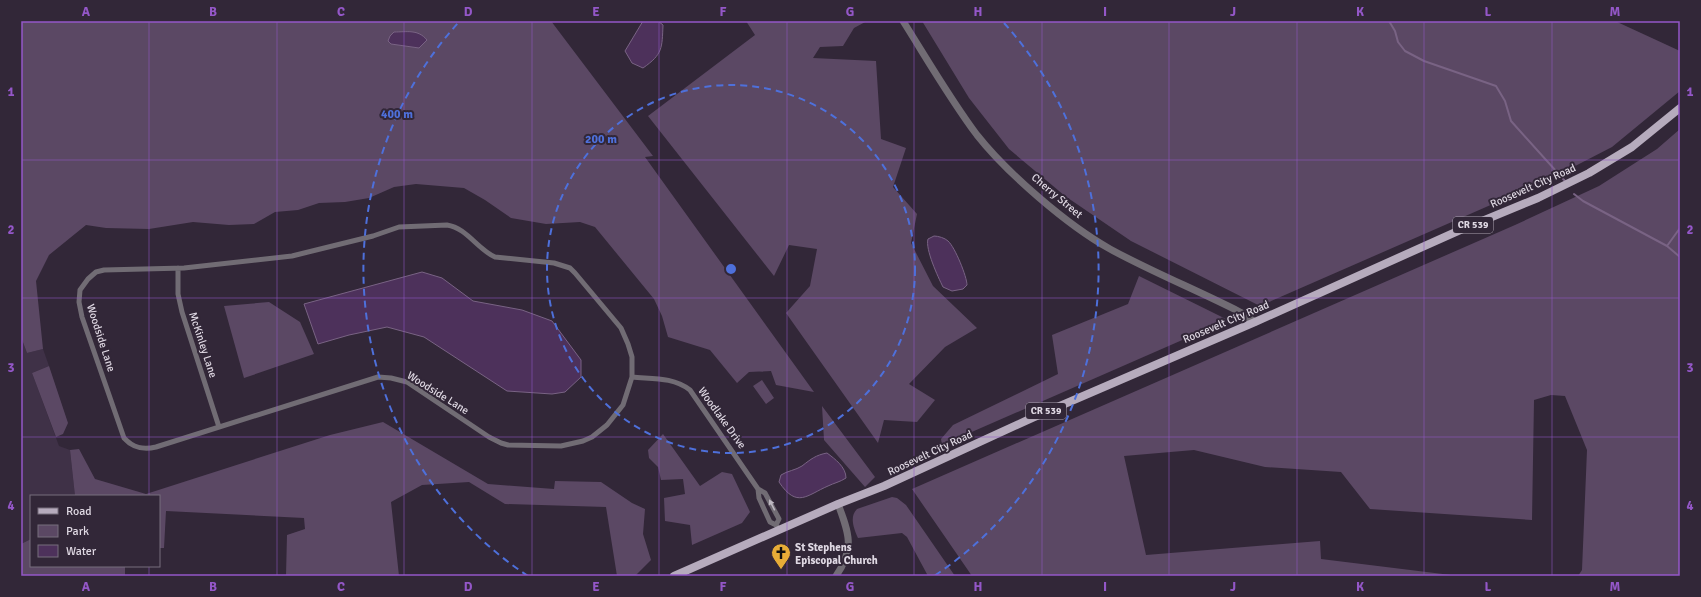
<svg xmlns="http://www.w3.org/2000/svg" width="1701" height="597" viewBox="0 0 1701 597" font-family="Signika,sans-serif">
<rect width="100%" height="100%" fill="#322738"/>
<path fill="#3f3147" d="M21,337L27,353L43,349L49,366L32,373L59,446L70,450L75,496H31V539L21,544Z"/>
<path fill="#5b4864" d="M21,21H551L653,156L645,157L814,392L776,385L771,371L749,372L737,383L710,350L668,337L662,316L654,299L595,227L580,222L546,224L511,218L485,200L464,188L416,184L394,187L369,198L345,202L319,203L298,210L275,212L254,224L229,225L193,222L149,229L106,228L86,225L49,255L36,281L43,349L27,353L21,337Z
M746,21H867L854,28L843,46L820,47L813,58L876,61L881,139L906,148L893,187L917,214L911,243L933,286L977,328L945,347L909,384L935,400L917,422L884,420L878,443L786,313L810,286L817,249L789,245L774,276L648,116L755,35Z
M922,21H1615L1680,51V91L1612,147L1552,178L1260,306L1131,241L1065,196L1009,149L969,98Z
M1680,129V576H1578L1582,570L1587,450L1565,396L1551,395L1534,400L1532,520L1370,509L1341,472L1265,467L1194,450L1124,456L1146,555L1320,541L1321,559L1459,576H972L912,489L1515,225L1599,186L1657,149Z
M1139,276L1228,320L942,445L941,439L953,425L1058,374L1052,335L1128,304Z
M269,302L300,322L314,354L244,378L224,306Z
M49,366L68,423L63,434L56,437L32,373Z
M762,380L774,398L766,404L753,386Z
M822,406L875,477L865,487L824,440Z
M383,422L488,484L554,489L555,481L601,482L632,503L645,509L643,534L651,560L635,576H617L606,507L505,504L469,482L422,485L391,502L399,576H286L287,535L305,529L304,518L166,511L164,548H159V496H75L70,450L79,449L95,479L146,494L330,435Z
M663,434L700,486L722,472L732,474L750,512L742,523L692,545L690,525L665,521L664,498L685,494L683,479L661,480L658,467L649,458L648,450Z
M892,497L897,498L906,505L955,576H928L907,537L902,533L858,538C854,529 849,517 857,509Z
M31,539V566H125V576H21V544Z"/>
<path fill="#4d315b" stroke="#796384" d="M643,21H658L663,25C662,48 663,54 643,68L632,63L625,51Z
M394,32C407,32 418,29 427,40L419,48L391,44L388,41L390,36Z
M934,236C938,236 945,238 948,241C955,247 967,277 967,285L963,289L952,291L943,287C938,277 925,249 928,239Z
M422,272L442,278L473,301L522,310L552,321L581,360V377L565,392L552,394L507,391L424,337L387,327L349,335L318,344L304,304Z
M827,453C835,459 846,467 846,478C840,482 834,483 828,486C807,495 797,509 779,482L781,475C787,471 796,470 802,466C811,459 816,455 827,453Z"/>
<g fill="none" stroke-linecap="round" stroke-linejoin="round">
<path stroke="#796384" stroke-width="2" d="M1389,21L1395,31L1398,42L1405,51L1424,61L1496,86L1505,101L1511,121L1565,181
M1574,194L1583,201L1667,246L1680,257
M1667,246L1680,228"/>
<path stroke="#716c74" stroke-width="5" d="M447,225C467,228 477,249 495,257L554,263L570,268L575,273L621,328L628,344L632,357V377L623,405L607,425L592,437L583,441L561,446L508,445L501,443L489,437L407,382L391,378L378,377L156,447C143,450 133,448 124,438L82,317L79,302L80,290L88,279L96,272L104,270L184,268L292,256L373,236L399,227Z
M178,268V294L182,312L219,427
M632,377C653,379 673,377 690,390L758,489L765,493L779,519L776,525L779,530
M758,489L759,498L770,522L776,525"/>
<path stroke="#716c74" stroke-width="7" d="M903,21C927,59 950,99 977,135C1007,173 1067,225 1110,249C1152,272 1197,290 1240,312L1255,322
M836,576C855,549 849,533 838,504"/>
<path stroke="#b6abbd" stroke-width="8" d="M674,576L838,504L884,486L1032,418L1255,322L1458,231L1538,198L1589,173L1632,147L1680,108"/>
</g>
<defs><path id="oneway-solid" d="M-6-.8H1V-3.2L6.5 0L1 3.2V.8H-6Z"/></defs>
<use fill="#beb8c2" href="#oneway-solid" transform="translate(772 505) rotate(-117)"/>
<path fill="none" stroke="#9457c8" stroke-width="1" stroke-opacity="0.55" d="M149,21V496M277,21V576M404,21V576M532,21V576M659,21V576M787,21V576M914,21V576M1042,21V576M1169,21V576M1297,21V576M1424,21V576M1552,21V576M21,160H1680M21,298H1680M21,437H1680M149,566V576"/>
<g fill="none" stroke="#4e70db" stroke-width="2" stroke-dasharray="7 5">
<circle cx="731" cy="269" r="184"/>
<path d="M528 576A368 368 0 0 1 458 23M1004 23A368 368 0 0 1 934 576"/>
</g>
<defs>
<g id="church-pin" transform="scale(1)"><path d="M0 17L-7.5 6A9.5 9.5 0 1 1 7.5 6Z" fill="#e7ac37" stroke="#322738"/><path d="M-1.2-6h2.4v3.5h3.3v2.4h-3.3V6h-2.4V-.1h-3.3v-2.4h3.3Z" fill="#111"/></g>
</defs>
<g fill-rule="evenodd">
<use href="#church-pin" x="781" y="553"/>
</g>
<g text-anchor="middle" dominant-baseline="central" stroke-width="4" stroke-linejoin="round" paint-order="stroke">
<g fill="#322738" stroke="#aba3b0" stroke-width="1">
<rect x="1453" y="217" width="40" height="16" rx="3"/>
<rect x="1026" y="403" width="40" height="16" rx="3"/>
</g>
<g font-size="10" font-weight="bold" fill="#dfd8e3">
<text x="1473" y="225">CR 539</text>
<text x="1046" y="411">CR 539</text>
</g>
<g font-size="11" fill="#dfd8e3" stroke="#322738">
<text transform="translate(1533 186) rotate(-24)">Roosevelt City Road</text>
<text transform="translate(1057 196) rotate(40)">Cherry Street</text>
<text transform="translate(1226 322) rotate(-23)">Roosevelt City Road</text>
<text transform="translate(101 338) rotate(72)">Woodside Lane</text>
<text transform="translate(203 345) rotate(72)">McKinley Lane</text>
<text transform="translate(438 393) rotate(32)">Woodside Lane</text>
<text transform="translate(722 418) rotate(54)">Woodlake Drive</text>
<text transform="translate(930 453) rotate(-25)">Roosevelt City Road</text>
</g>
<g font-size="11" font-weight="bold" fill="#dfd8e3" stroke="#322738" text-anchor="start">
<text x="795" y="547">St Stephens<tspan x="795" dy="13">Episcopal Church</tspan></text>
</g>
</g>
<circle cx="731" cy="269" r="6" fill="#4e70db" stroke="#322738" stroke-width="2"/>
<g font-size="12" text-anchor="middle" font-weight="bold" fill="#4e70db" stroke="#322738" stroke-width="4" stroke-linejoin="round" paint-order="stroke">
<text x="397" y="118">400 m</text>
<text x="601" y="143">200 m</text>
</g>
<rect width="1701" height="597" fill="none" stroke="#322738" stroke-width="44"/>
<rect x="30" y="495" width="130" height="72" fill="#322738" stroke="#776e7c"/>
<rect x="38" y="508" width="20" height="6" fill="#b6abbd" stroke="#776e7c"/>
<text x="66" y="515" font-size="12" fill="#dfd8e3">Road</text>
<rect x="38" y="525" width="20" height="12" fill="#5b4864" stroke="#776e7c"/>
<text x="66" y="535" font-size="12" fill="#dfd8e3">Park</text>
<rect x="38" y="545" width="20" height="12" fill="#4d315b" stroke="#776e7c"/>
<text x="66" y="555" font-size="12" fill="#dfd8e3">Water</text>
<rect x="22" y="22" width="1657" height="553" fill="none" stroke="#9457c8" stroke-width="1.5"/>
<g font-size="13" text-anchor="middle" font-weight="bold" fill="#9457c8">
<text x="86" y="16">A</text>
<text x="213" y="16">B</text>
<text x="341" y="16">C</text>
<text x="468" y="16">D</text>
<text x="596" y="16">E</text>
<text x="723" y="16">F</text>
<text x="850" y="16">G</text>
<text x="978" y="16">H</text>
<text x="1105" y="16">I</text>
<text x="1233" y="16">J</text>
<text x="1360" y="16">K</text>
<text x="1488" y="16">L</text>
<text x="1615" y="16">M</text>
<text x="11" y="96">1</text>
<text x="1690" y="96">1</text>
<text x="11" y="234">2</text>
<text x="1690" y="234">2</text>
<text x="11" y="372">3</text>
<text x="1690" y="372">3</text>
<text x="11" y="510">4</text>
<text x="1690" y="510">4</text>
<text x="86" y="591">A</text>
<text x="213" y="591">B</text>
<text x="341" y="591">C</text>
<text x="468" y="591">D</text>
<text x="596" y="591">E</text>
<text x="723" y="591">F</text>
<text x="850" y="591">G</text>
<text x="978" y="591">H</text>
<text x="1105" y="591">I</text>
<text x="1233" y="591">J</text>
<text x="1360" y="591">K</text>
<text x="1488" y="591">L</text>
<text x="1615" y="591">M</text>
</g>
</svg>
